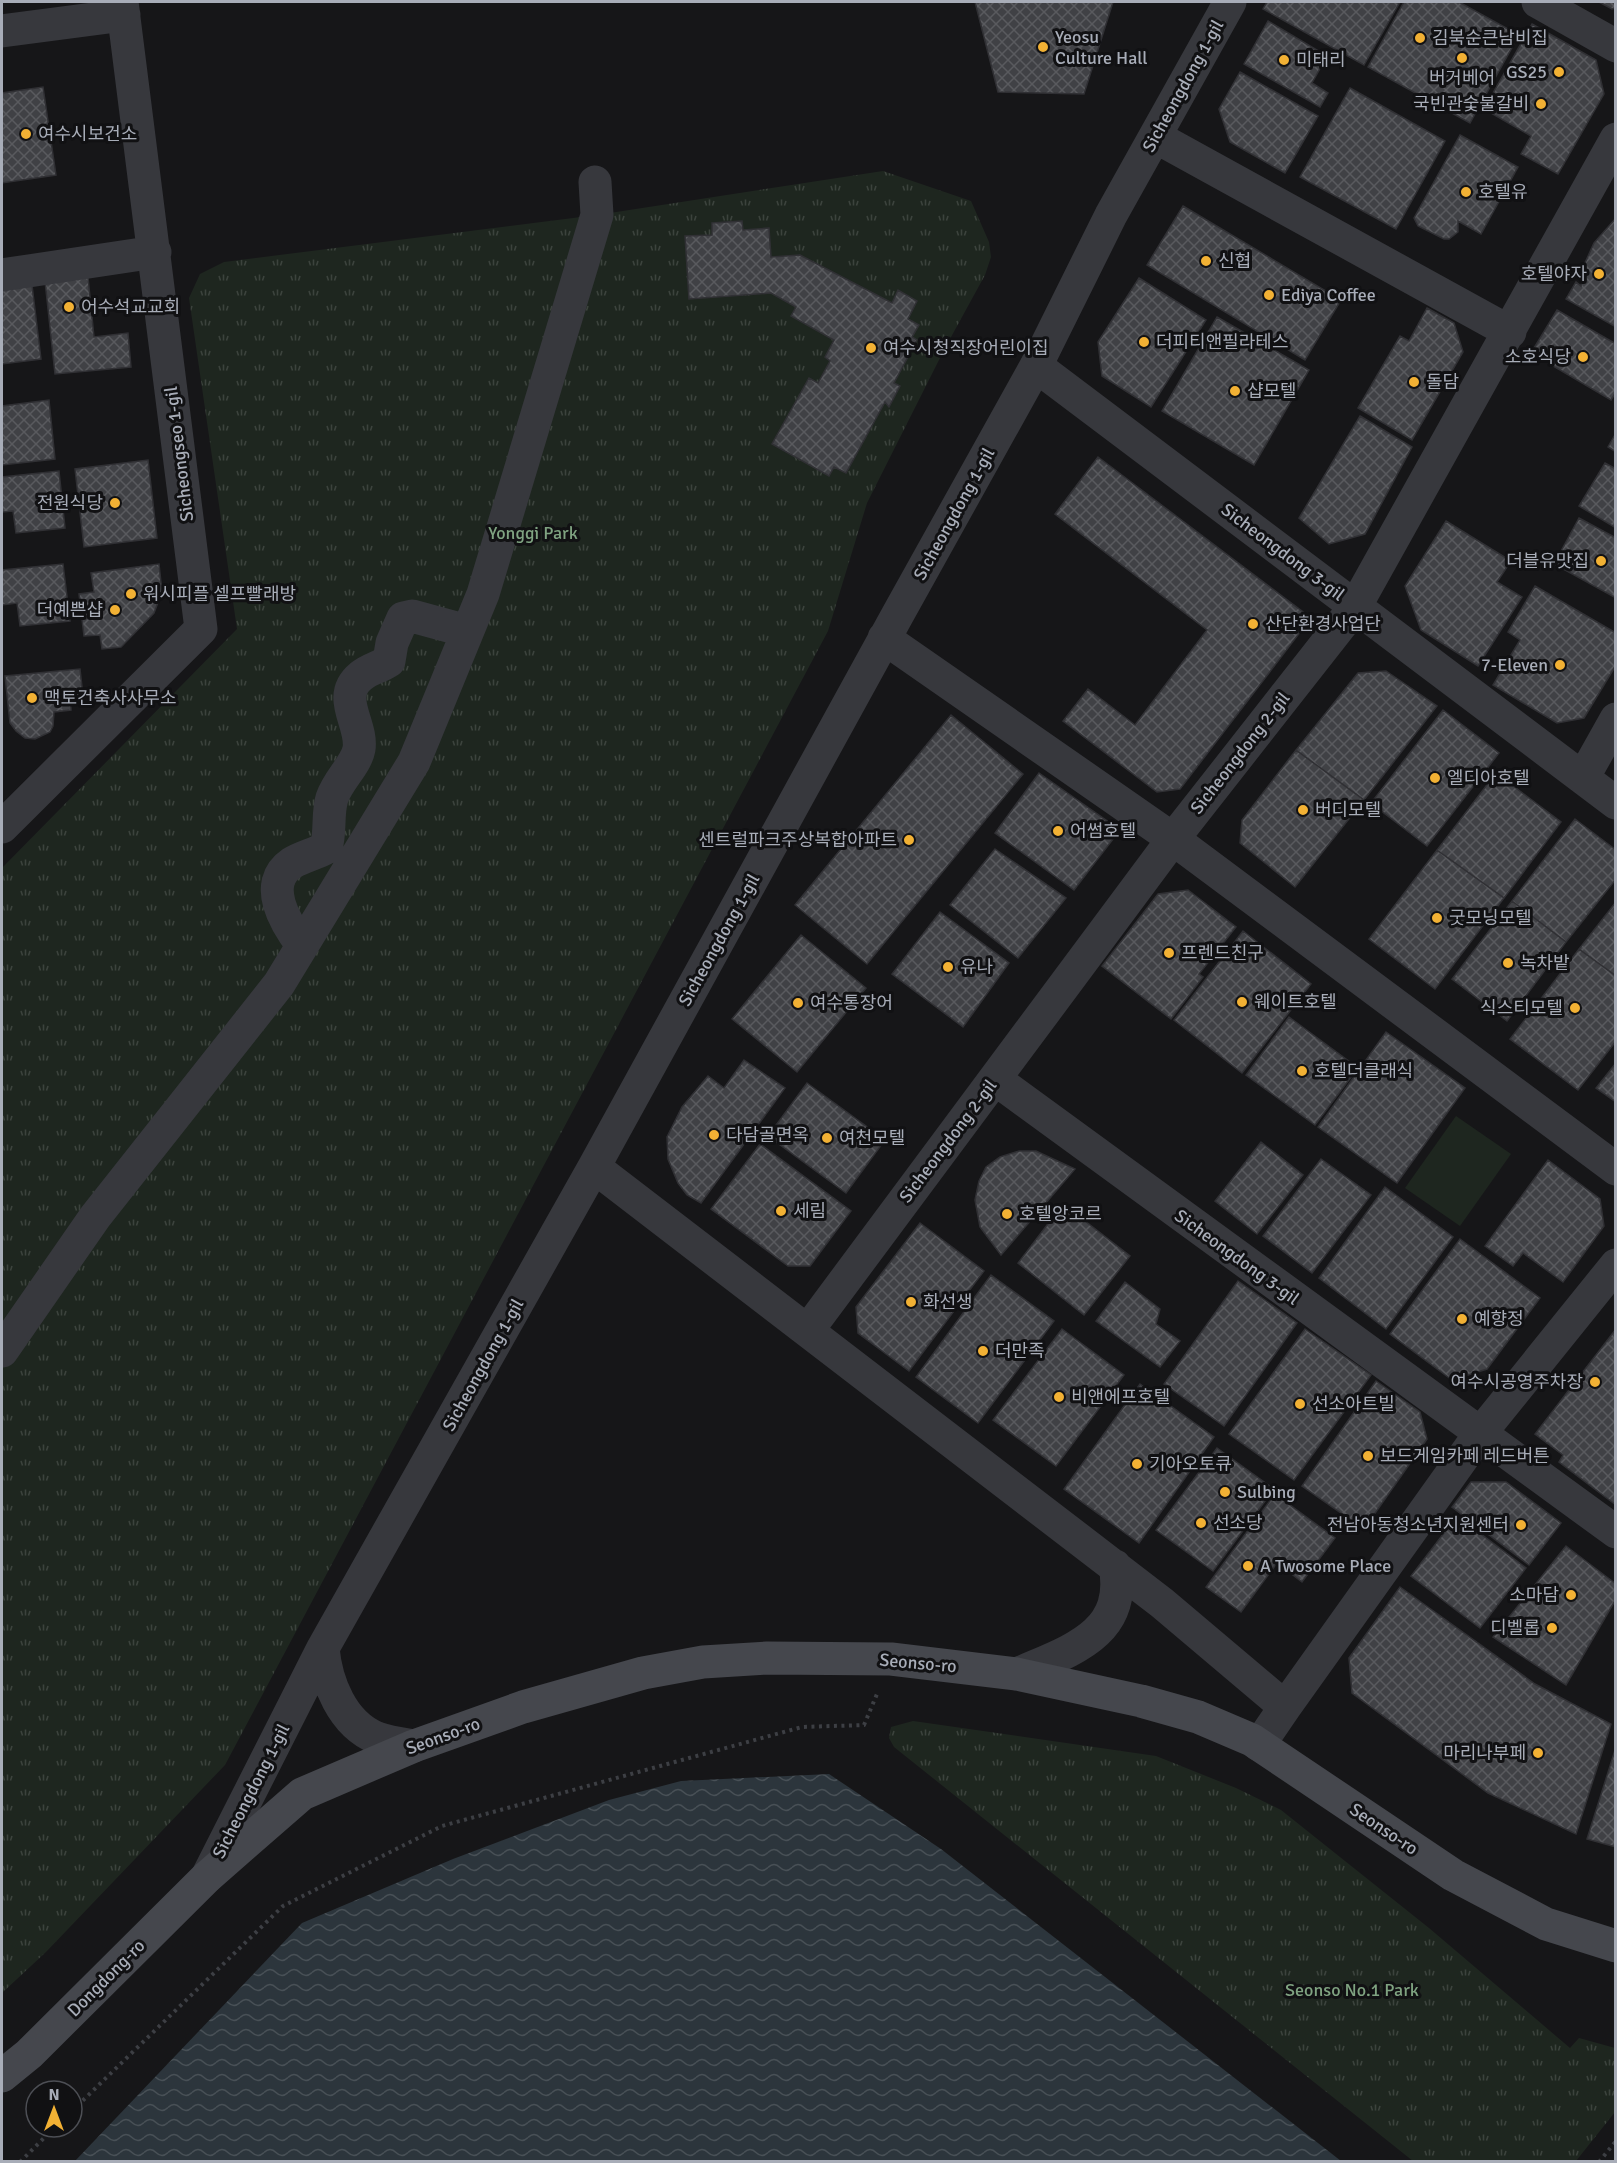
<svg xmlns="http://www.w3.org/2000/svg" width="1617" height="2163" viewBox="0 0 1617 2163" font-family="Signika,'Noto Sans KR',sans-serif">
<defs>
<pattern id="park-tufts" width="24" height="20" patternUnits="userSpaceOnUse" patternTransform="scale(1.5)"><rect width="24" height="20" fill="#1e261f"/><path d="M3 7l-1-3M5 7V3M7 7l1-3M15 17l-1-3M17 17v-4M19 17l1-3" fill="none" stroke="#3c433d"/></pattern>
<pattern id="water-waves" width="16" height="10" patternUnits="userSpaceOnUse" patternTransform="scale(1.5)"><rect width="16" height="10" fill="#2c353c"/><path d="M0 5q4-4 8 0t8 0" fill="none" stroke="#485056"/></pattern>
<pattern id="building-cross-hatch" width="8" height="8" patternUnits="userSpaceOnUse" patternTransform="scale(1.5)"><rect width="8" height="8" fill="#404145"/><path d="M0 0l8 8M0 8l8-8" fill="none" stroke="#595a5e"/></pattern>
</defs>
<rect width="100%" height="100%" fill="#161618"/>
<path fill="#1e261f" d="M1456,1116L1511,1154L1460,1226L1405,1188Z"/>
<path fill="url(#park-tufts)" d="M883,171L971,201L989,242L991,257L985,275L945,348L867,503L828,631L225,1765L46,1952L2,1993V868L237,629L189,298L200,274L224,262L597,215Z
M913,1721L1156,1756L1236,1788L1281,1810L1429,1928L1570,2048L1579,2038L1615,2048V2112L1576,2161H1413L894,1747L889,1738L891,1727Z"/>
<path fill="url(#water-waves)" d="M829,1774L941,1849L1341,2161H75L302,1923L453,1859L609,1800L681,1781Z"/>
<path fill="url(#building-cross-hatch)" stroke="#303034" stroke-width="1.5" d="M975,2H1113L1084,94L998,92Z
M1267,2H1400L1364,65L1263,9Z
M1404,2H1459L1519,35L1470,123L1368,67Z
M1599,2H1616V8L1612,9Z
M1268,21L1327,56L1312,83L1328,93L1320,107L1244,64Z
M1532,24L1596,60L1604,94L1558,174L1521,154L1531,136L1484,109Z
M1240,72L1318,116L1285,173L1230,142L1219,109Z
M43,87L56,175L2,183V93Z
M1350,88L1445,141L1396,229L1300,177Z
M1460,135L1518,167L1481,234L1458,221V232L1449,239H1444L1418,226L1414,218Z
M1183,206L1341,300L1305,360L1147,265Z
M1616,218V327L1566,299L1576,282L1581,286L1584,265L1594,243Z
M742,221L743,230L769,228L771,257L800,255L892,303L898,290L917,301L908,319L919,325L912,337L917,340L894,383L900,386L889,407L885,402L846,473L834,467L829,476L772,444L809,378L818,383L830,361L825,357L834,340L791,316L796,307L771,293L689,299L685,236L712,235V223Z
M88,277L94,337L128,333L131,367L55,374L45,281Z
M1139,278L1206,320L1151,407L1102,376L1098,342Z
M32,285L41,359L2,364V289Z
M1427,308L1454,323L1463,352L1412,440L1358,408L1400,336L1409,341Z
M1557,310L1616,344V392L1611,400L1531,353Z
M1217,317L1309,370L1254,465L1162,411Z
M49,400L55,459L2,465V406Z
M1360,416L1412,447L1365,534L1329,544L1299,518Z
M1616,433V452L1608,447Z
M1098,457L1311,618L1180,789L1157,792L1063,721L1088,689L1135,725L1207,630L1055,514Z
M148,460L157,538L84,547L75,469Z
M1605,463L1616,469V528L1579,506Z
M59,471L65,528L16,533L13,511L2,512V477Z
M1579,518L1616,538V598L1554,564Z
M1446,521L1511,561L1497,582L1522,597L1478,666L1421,630L1405,586Z
M63,564L70,621L20,626L17,603L2,605V570Z
M159,564L162,592L154,613L121,647L102,649L100,635L84,636L79,594L94,592L91,573Z
M1535,586L1616,633V665L1584,718L1557,723L1493,685L1520,640L1508,632Z
M80,669L83,696L70,697L71,710L54,712L53,726L50,732L35,739L25,738L16,731L10,723L5,676Z
M1386,671L1437,706L1364,800L1296,750L1358,673Z
M1443,710L1499,753L1427,846L1371,803Z
M951,715L1023,774L867,964L795,905Z
M1296,750L1364,800L1295,887L1240,843L1242,820Z
M1039,773L1120,830L1074,890L995,833Z
M1496,773L1561,822L1504,898L1437,850Z
M1575,819L1616,850V879L1566,942L1512,901Z
M995,849L1066,898L1018,958L950,905Z
M1437,850L1504,898L1435,989L1369,939Z
M1188,890L1236,927L1199,974L1203,977L1171,1019L1102,966L1158,894Z
M1512,901L1566,942L1507,1021L1452,979Z
M1616,902V976L1579,949Z
M940,912L1009,963L963,1027L892,974Z
M1243,931L1311,984L1242,1073L1174,1020Z
M801,935L866,988L797,1072L732,1019Z
M1579,949L1616,976V1041L1578,1090L1510,1039Z
M1289,1017L1358,1068L1315,1125L1246,1075Z
M1386,1032L1465,1088L1397,1183L1318,1127Z
M744,1060L785,1088L701,1203L687,1195L678,1183L668,1159L667,1137L682,1107L708,1076L724,1088Z
M1616,1063V1102L1596,1088Z
M807,1083L885,1140L846,1193L768,1136Z
M1261,1142L1303,1175L1257,1234L1215,1201Z
M760,1144L851,1211L810,1266H788L711,1209Z
M1019,1151H1036L1075,1169L1001,1255L980,1227L975,1200L979,1181L986,1167L1000,1157Z
M1321,1159L1371,1195L1312,1273L1263,1236Z
M1548,1160L1600,1199L1604,1226L1563,1282L1523,1253L1513,1266L1485,1246Z
M1385,1187L1453,1237L1386,1329L1319,1278Z
M1063,1204L1130,1256L1084,1315L1018,1263Z
M920,1223L984,1271L909,1371L858,1333L856,1307Z
M1460,1239L1540,1298L1487,1369L1452,1380L1390,1334Z
M991,1275L1054,1321L978,1423L916,1377Z
M1238,1281L1297,1323L1224,1426L1164,1384Z
M1125,1282L1160,1309L1156,1324L1180,1341L1160,1367L1096,1321Z
M1062,1329L1124,1375L1056,1466L993,1420Z
M1305,1329L1371,1375L1294,1480L1229,1434Z
M1616,1329V1505L1559,1462L1563,1455L1535,1434Z
M1376,1381L1420,1412L1427,1439L1364,1529L1302,1486Z
M1140,1384L1214,1437L1139,1543L1064,1489Z
M1217,1448L1274,1489L1213,1571L1156,1530Z
M1471,1482H1506L1561,1523L1529,1565L1452,1507Z
M1275,1494L1335,1538L1302,1582L1277,1563L1241,1612L1206,1587Z
M1457,1516L1526,1568L1480,1628L1411,1576Z
M1566,1546L1616,1584V1599L1566,1685L1493,1637Z
M1400,1587L1535,1684L1611,1724L1576,1834L1488,1793L1352,1693L1349,1658Z
M1616,1747V1847L1587,1839Z"/>
<g fill="none" stroke-linecap="round" stroke-linejoin="round">
<path stroke="#3d3f44" stroke-width="4" stroke-dasharray="3 4.5" stroke-linecap="butt" d="M72,2111L283,1906L442,1826L802,1727L864,1725L877,1694
M20,2162L55,2127
M1599,2162L1616,2141"/>
<path stroke="#37383d" stroke-width="33" d="M1538,2L1616,46
M2,31L124,15
M1156,137L1510,332
M2,275L155,252
M1036,366L1616,803
M884,638L1173,839L1616,1169
M1583,778L1616,719
M2,827L201,629L122,2
M302,945C286,924 261,884 292,863C301,857 315,854 326,848C331,832 327,814 332,798C338,780 356,765 359,749C363,724 335,697 361,676C369,669 380,667 389,661L392,643L403,618L412,616L467,631
M995,1079L1616,1532
M594,1167L1162,1603L1285,1707L1259,1745
M808,1330L1173,839L1355,607L1616,139
M2,1351L95,1217L279,984L414,762L483,594L597,215L595,182
M323,1648C326,1682 342,1724 377,1738C388,1742 402,1744 414,1746
M1017,1674C1069,1651 1128,1635 1115,1566
M1285,1707L1479,1435L1616,1265
M207,1877L323,1648L594,1167L898,614L1036,366L1111,215L1230,2"/>
<path stroke="#45474d" stroke-width="33" d="M2,2076L29,2054L207,1877L302,1794L414,1746L523,1707L643,1673L703,1662L767,1658L891,1659L1017,1674L1141,1701L1198,1717L1252,1740L1453,1875L1546,1924L1616,1946"/>
</g>
<g fill="#f2b134" stroke="#111113" stroke-width="2">
<circle cx="1420" cy="38" r="6"/>
<circle cx="1043" cy="47" r="6"/>
<circle cx="1462" cy="58" r="6"/>
<circle cx="1284" cy="60" r="6"/>
<circle cx="1559" cy="72" r="6"/>
<circle cx="1541" cy="104" r="6"/>
<circle cx="26" cy="134" r="6"/>
<circle cx="1466" cy="192" r="6"/>
<circle cx="1206" cy="261" r="6"/>
<circle cx="1599" cy="274" r="6"/>
<circle cx="1269" cy="295" r="6"/>
<circle cx="69" cy="307" r="6"/>
<circle cx="1144" cy="342" r="6"/>
<circle cx="871" cy="348" r="6"/>
<circle cx="1583" cy="357" r="6"/>
<circle cx="1414" cy="382" r="6"/>
<circle cx="1235" cy="391" r="6"/>
<circle cx="115" cy="503" r="6"/>
<circle cx="1601" cy="561" r="6"/>
<circle cx="131" cy="594" r="6"/>
<circle cx="115" cy="610" r="6"/>
<circle cx="1253" cy="624" r="6"/>
<circle cx="1560" cy="665" r="6"/>
<circle cx="32" cy="698" r="6"/>
<circle cx="1435" cy="778" r="6"/>
<circle cx="1303" cy="810" r="6"/>
<circle cx="1058" cy="831" r="6"/>
<circle cx="909" cy="840" r="6"/>
<circle cx="1437" cy="918" r="6"/>
<circle cx="1169" cy="953" r="6"/>
<circle cx="1508" cy="963" r="6"/>
<circle cx="948" cy="967" r="6"/>
<circle cx="1242" cy="1002" r="6"/>
<circle cx="798" cy="1003" r="6"/>
<circle cx="1575" cy="1008" r="6"/>
<circle cx="1302" cy="1071" r="6"/>
<circle cx="714" cy="1135" r="6"/>
<circle cx="827" cy="1138" r="6"/>
<circle cx="781" cy="1211" r="6"/>
<circle cx="1007" cy="1214" r="6"/>
<circle cx="911" cy="1302" r="6"/>
<circle cx="1462" cy="1319" r="6"/>
<circle cx="983" cy="1351" r="6"/>
<circle cx="1595" cy="1382" r="6"/>
<circle cx="1059" cy="1397" r="6"/>
<circle cx="1300" cy="1404" r="6"/>
<circle cx="1368" cy="1456" r="6"/>
<circle cx="1137" cy="1464" r="6"/>
<circle cx="1225" cy="1492" r="6"/>
<circle cx="1201" cy="1523" r="6"/>
<circle cx="1521" cy="1525" r="6"/>
<circle cx="1248" cy="1566" r="6"/>
<circle cx="1571" cy="1595" r="6"/>
<circle cx="1552" cy="1628" r="6"/>
<circle cx="1538" cy="1753" r="6"/>
</g>
<g text-anchor="middle" dominant-baseline="central" stroke-width="6" stroke-linejoin="round" paint-order="stroke">
<g font-size="18" fill="#a8adb8" stroke="#111113" text-anchor="start">
<text x="1055" y="37">Yeosu<tspan x="1055" dy="21">Culture Hall</tspan></text>
<text x="1432" y="38">김북순큰남비집</text>
<text x="1296" y="60">미태리</text>
<text x="1547" y="72" text-anchor="end">GS25</text>
<text x="1462" y="78" text-anchor="middle">버거베어</text>
<text x="1529" y="104" text-anchor="end">국빈관숯불갈비</text>
<text x="38" y="134">여수시보건소</text>
<text x="1478" y="192">호텔유</text>
<text x="1218" y="261">신협</text>
<text x="1587" y="274" text-anchor="end">호텔야자</text>
<text x="1281" y="295">Ediya Coffee</text>
<text x="81" y="307">어수석교교회</text>
<text x="1156" y="342">더피티앤필라테스</text>
<text x="883" y="348">여수시청직장어린이집</text>
<text x="1571" y="357" text-anchor="end">소호식당</text>
<text x="1426" y="382">돌담</text>
<text x="1247" y="391">샵모텔</text>
<text x="103" y="503" text-anchor="end">전원식당</text>
<text x="1589" y="561" text-anchor="end">더블유맛집</text>
<text x="143" y="594">워시피플 셀프빨래방</text>
<text x="103" y="610" text-anchor="end">더예쁜샵</text>
<text x="1265" y="624">산단환경사업단</text>
<text x="1548" y="665" text-anchor="end">7-Eleven</text>
<text x="44" y="698">맥토건축사사무소</text>
<text x="1447" y="778">엘디아호텔</text>
<text x="1315" y="810">버디모텔</text>
<text x="1070" y="831">어썸호텔</text>
<text x="897" y="840" text-anchor="end">센트럴파크주상복합아파트</text>
<text x="1449" y="918">굿모닝모텔</text>
<text x="1181" y="953">프렌드친구</text>
<text x="1520" y="963">녹차밭</text>
<text x="960" y="967">유나</text>
<text x="1254" y="1002">웨이트호텔</text>
<text x="810" y="1003">여수통장어</text>
<text x="1563" y="1008" text-anchor="end">식스티모텔</text>
<text x="1314" y="1071">호텔더클래식</text>
<text x="726" y="1135">다담골면옥</text>
<text x="839" y="1138">여천모텔</text>
<text x="793" y="1211">세림</text>
<text x="1019" y="1214">호텔앙코르</text>
<text x="923" y="1302">화선생</text>
<text x="1474" y="1319">예향정</text>
<text x="995" y="1351">더만족</text>
<text x="1583" y="1382" text-anchor="end">여수시공영주차장</text>
<text x="1071" y="1397">비앤에프호텔</text>
<text x="1312" y="1404">선소아트빌</text>
<text x="1380" y="1456">보드게임카페 레드버튼</text>
<text x="1149" y="1464">기아오토큐</text>
<text x="1237" y="1492">Sulbing</text>
<text x="1213" y="1523">선소당</text>
<text x="1509" y="1525" text-anchor="end">전남아동청소년지원센터</text>
<text x="1260" y="1566">A Twosome Place</text>
<text x="1559" y="1595" text-anchor="end">소마담</text>
<text x="1540" y="1628" text-anchor="end">디벨롭</text>
<text x="1526" y="1753" text-anchor="end">마리나부페</text>
</g>
<g font-size="18" fill="#a8adb8" stroke="#111113">
<text transform="translate(1183 86) rotate(-61)">Sicheongdong 1-gil</text>
<text transform="translate(179 454) rotate(-97)">Sicheongseo 1-gil</text>
<text transform="translate(954 514) rotate(-61)">Sicheongdong 1-gil</text>
<text transform="translate(1283 552) rotate(37)">Sicheongdong 3-gil</text>
<text transform="translate(1240 753) rotate(-52)">Sicheongdong 2-gil</text>
<text transform="translate(719 940) rotate(-61)">Sicheongdong 1-gil</text>
<text transform="translate(948 1141) rotate(-53)">Sicheongdong 2-gil</text>
<text transform="translate(1237 1257) rotate(36)">Sicheongdong 3-gil</text>
<text transform="translate(483 1365) rotate(-61)">Sicheongdong 1-gil</text>
<text transform="translate(918 1663) rotate(5)">Seonso-ro</text>
<text transform="translate(443 1736) rotate(-20)">Seonso-ro</text>
<text transform="translate(251 1791) rotate(-63)">Sicheongdong 1-gil</text>
<text transform="translate(1384 1829) rotate(34)">Seonso-ro</text>
<text transform="translate(106 1978) rotate(-45)">Dongdong-ro</text>
</g>
<g font-size="18" fill="#7fa381" stroke="#111113">
<text x="533" y="533">Yonggi Park</text>
<text x="1352" y="1990">Seonso No.1 Park</text>
</g>
</g>
<rect width="1617" height="2163" fill="none" stroke="#a8adb8" stroke-width="6"/>
<g transform="translate(54 2109)"><circle r="28" fill="#111113" stroke="#4d4f55" stroke-width="1.5"/>
<path d="M0-4.5L10 22L0 15L-10 22Z" fill="#f2b134"/>
<text y="-9" font-size="16" font-weight="bold" text-anchor="middle" fill="#a8adb8">N</text>
</g>
</svg>
